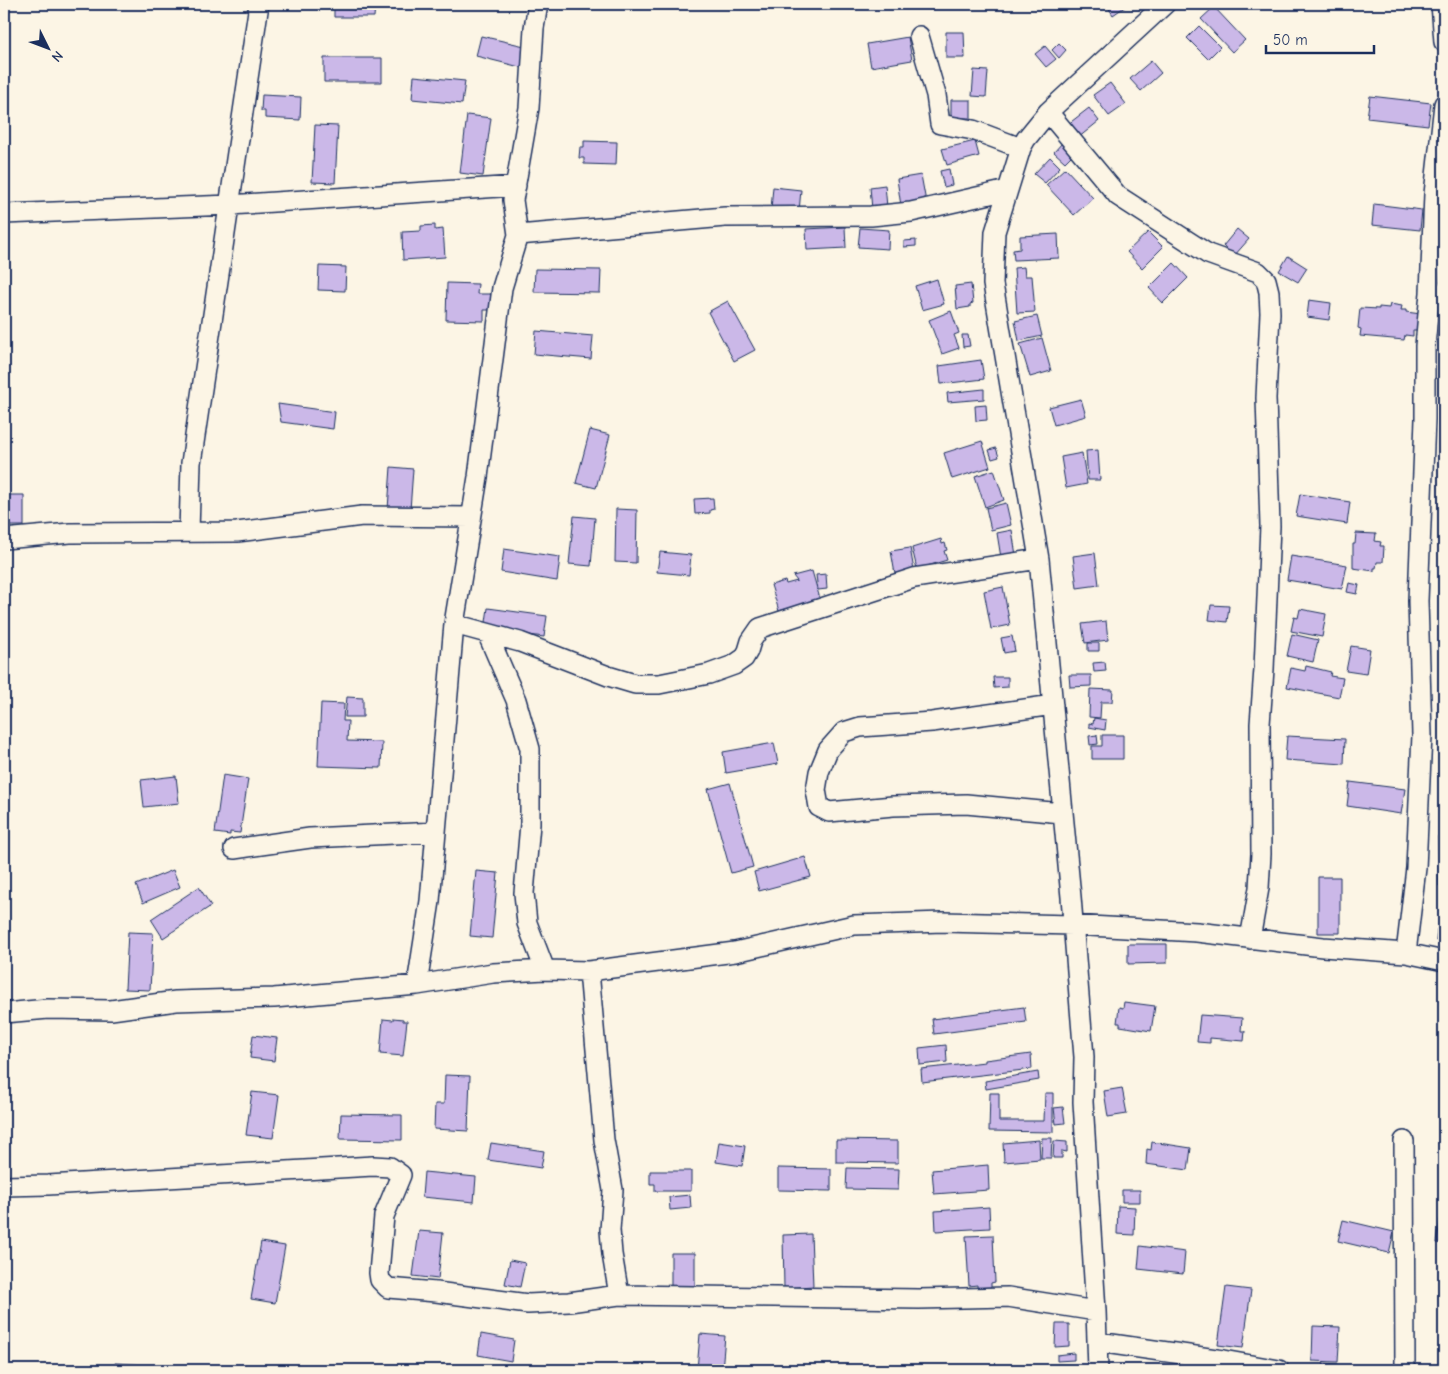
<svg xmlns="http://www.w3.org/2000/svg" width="1448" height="1374" viewBox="0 0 1448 1374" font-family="'Comic Neue',sans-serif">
<rect width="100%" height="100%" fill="#fcf5e5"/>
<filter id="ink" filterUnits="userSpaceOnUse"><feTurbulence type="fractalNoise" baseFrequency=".02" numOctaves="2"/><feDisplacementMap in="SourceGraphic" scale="10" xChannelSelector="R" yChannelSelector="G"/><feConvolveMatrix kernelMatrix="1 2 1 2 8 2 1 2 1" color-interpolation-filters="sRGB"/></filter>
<g filter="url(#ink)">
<path fill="#cbb8e8" stroke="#1b2f5e" d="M334,4H375L374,17H334Z
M1106,4H1124L1126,6L1113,15Z
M1214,7L1245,40L1232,52L1201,19Z
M1199,26L1220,47L1208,59L1187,38Z
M946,32H964L965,58H946Z
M481,36L529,47L524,68L476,56Z
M908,37L912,60L871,67L867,44Z
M1059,43L1066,50L1059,58L1052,50Z
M1045,46L1056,59L1046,67L1035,54Z
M324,58H382V82H324Z
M1151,61L1161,73L1141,91L1130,79Z
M974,70L988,71L986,97L972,96Z
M414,76L465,81L462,104L412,99Z
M1110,83L1126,104L1109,116L1093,95Z
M262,95L301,97L300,120L265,118V111H261Z
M1370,96L1431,103L1428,125L1367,118Z
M951,100H971V118H951Z
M1089,108L1099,121L1078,138L1067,125Z
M467,115L491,118L483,176L460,173Z
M315,125L338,126L335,183L312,182Z
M584,141L617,142L616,165L584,164V158H579L580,147H584Z
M975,141L979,156L947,165L942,149Z
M1062,143L1073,154L1065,162L1054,152Z
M1050,157L1060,167L1045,183L1034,174Z
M1065,168L1093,198L1074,215L1046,185Z
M949,169L952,185L944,187L940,171Z
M921,175L926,202L901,206L897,179Z
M885,185L887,207L872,209L870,187Z
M773,187L801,190L799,211L771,209Z
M1374,204L1422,210L1420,230L1372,225Z
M435,225V230L443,229L445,257L403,260L402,232L421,231V226Z
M845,227L846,248L807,250L806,229Z
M860,228L889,230L888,249L858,247Z
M1237,229L1249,239L1234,256L1223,246Z
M1148,232L1163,247L1142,268L1127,252Z
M1058,234L1059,258L1014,260L1013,250L1020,249V236Z
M916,240V246L904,247V241Z
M1288,256L1307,268L1298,282L1279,271Z
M1174,263L1188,278L1163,303L1149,288Z
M319,266L346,267L345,291L318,290Z
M1024,267L1025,276H1032L1035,312L1017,313L1014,268Z
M535,269L601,270L600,293L534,292Z
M937,279L944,304L922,310L915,286Z
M447,283L478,284L477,294H494L493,310H484V321L446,320Z
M971,284L973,303L970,304V307L957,309L955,286Z
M1309,300L1331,303L1329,320L1307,317Z
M728,301L755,350L734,361L708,312Z
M1390,304L1402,306L1401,310H1406V312L1421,314L1419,330H1413V336L1405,335L1404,340L1360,336L1361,329L1358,328L1360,308L1379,309V307L1389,308Z
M951,311L959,333L954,335L959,348L942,354L929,320Z
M1037,316L1042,336L1019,341L1015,321Z
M536,331L593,336L591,359L534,354Z
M962,335H968L970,346L963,347Z
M1042,338L1051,371L1030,377L1020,344Z
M981,360L984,379L941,384L939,366Z
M984,389V399L948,402L947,393Z
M1081,399L1086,416L1054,425L1049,407Z
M278,404L335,412L333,429L281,422Z
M986,405L987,420L976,421L975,406Z
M590,430L610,435L596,488L576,483Z
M982,441L990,467L952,479L944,453Z
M996,448L999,457L992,459L989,450Z
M1098,450L1100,480H1088L1086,451Z
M1082,453L1087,484L1066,488L1061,457Z
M391,467L413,469L410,510L388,509Z
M994,470L1004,500L985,507L975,476Z
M1300,494L1350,502L1347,524L1296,516Z
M4,495H24V526H5Z
M713,498L714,509L710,510V513L695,514L694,499Z
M1006,503L1011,525L991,530L986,508Z
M616,509L637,510L636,563L615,562Z
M574,516L595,518L591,566L569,564Z
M1012,530L1017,562L1002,564L997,533Z
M1356,533L1376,534L1375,541L1381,542L1380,546H1384L1383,562H1377L1376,568H1374V571L1353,568V544H1355Z
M941,539L942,544L945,543L947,550L944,551L947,560L917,569L912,548Z
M910,548L914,570L895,574L891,551Z
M504,549L560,557L557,581L501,572Z
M660,552L691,555L689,575L657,572Z
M1095,553L1099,585L1077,588L1073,556Z
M1291,556L1347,565L1342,589L1287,580Z
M812,571L820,599L779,611L771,585L785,581L786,584L797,581L793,576Z
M826,574L827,589L818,590L816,575Z
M1349,583L1359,585L1357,594L1347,592Z
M1003,587L1010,625L991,629L984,591Z
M1211,605L1229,606L1227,622L1209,620Z
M488,608L547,616L544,637L485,629Z
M1300,609L1326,614L1322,637L1291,631L1294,617L1298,618Z
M1106,621L1108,640L1085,643L1082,624Z
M1292,634L1318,640L1313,662L1287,656Z
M1012,636L1015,651L1004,653L1001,638Z
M1088,643H1099V651H1088Z
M1351,646L1370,649L1366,674L1346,671Z
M1105,662L1106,671L1094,672L1093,663Z
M1306,666L1331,672L1330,676L1343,678L1339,697L1287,687L1291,668L1305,671Z
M1069,675H1091V686L1070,687Z
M993,677H1008V687L994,688Z
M1090,689L1113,690L1112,702H1101L1100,718L1089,717Z
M347,697L363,698V717H345Z
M321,703L344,704L343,721H348L347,741L382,742L381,768L318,766Z
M1094,718L1106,720L1105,730L1089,727V723L1093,724Z
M1097,735L1098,744L1090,745L1089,736Z
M1102,735H1123V759H1092V746H1102Z
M1287,736L1345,739L1344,764L1285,760Z
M774,743L778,764L726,773L723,752Z
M223,775L248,779L240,833L230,832V835L215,833Z
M176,776L179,803L144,807L141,780Z
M1350,782L1405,789L1401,814L1347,806Z
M730,783L753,867L731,873L708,789Z
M1438,836H1444V886H1439Z
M805,857L811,877L759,891L754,872Z
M173,870L180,887L143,903L136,885Z
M476,871L498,873L492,938L470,936Z
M1318,877H1340V933H1318Z
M199,887L211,906L163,938L151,919Z
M1437,929H1444V941H1436Z
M128,932L153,933L150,990L125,989Z
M1128,944H1167V963L1128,964Z
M1124,1002L1155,1006L1151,1031L1120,1026V1023H1117L1119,1007L1123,1008Z
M1024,1007L1026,1022L934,1034L932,1019Z
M1200,1015L1242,1018L1241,1031H1245L1244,1041L1210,1038V1043L1197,1042Z
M393,1018L403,1019V1021H407L403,1056L380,1054L383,1019L393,1020Z
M253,1035L277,1038L274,1061L250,1058Z
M946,1045L947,1062L920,1065L919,1048Z
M1031,1054L1032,1069L922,1082L921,1069L985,1062V1060Z
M1038,1072L1039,1080L986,1089L985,1081Z
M445,1075L470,1076L468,1131L434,1129L435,1104H444Z
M1122,1088L1127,1114L1108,1117L1104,1091Z
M252,1092L279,1095L273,1138L246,1135Z
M990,1093H999V1121H1044L1045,1093H1053V1132L989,1131Z
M1063,1107L1065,1123L1056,1124L1054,1108Z
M341,1114L402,1115V1140L340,1139Z
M1042,1138H1052L1051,1158H1041Z
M836,1140L898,1141V1163L836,1162Z
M1039,1140L1040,1159L1004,1162L1003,1143Z
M1054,1141L1067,1142V1152L1062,1151V1158H1053Z
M719,1142L745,1146L742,1166L716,1162Z
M1152,1142L1191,1148L1188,1170L1146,1164L1147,1149L1151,1150Z
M491,1143L544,1151L541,1168L488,1160Z
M988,1165L989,1190L934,1194L932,1170Z
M778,1168L831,1169V1191L778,1190Z
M847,1168L899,1169L898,1190L846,1189Z
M650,1171H691V1191H655V1184H650Z
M424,1172L476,1177L474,1202L422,1197Z
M1122,1190H1140V1202H1122Z
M690,1195L691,1208L670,1210L669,1197Z
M1118,1206L1135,1207L1134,1235L1117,1234Z
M989,1207L990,1228L936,1231L935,1211Z
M1440,1219L1444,1220V1244L1437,1243Z
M1343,1220L1394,1232L1389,1253L1338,1241Z
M419,1231L443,1233L438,1279L413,1276Z
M811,1234L813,1286L784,1288L783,1235Z
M993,1235L995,1282L991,1283V1287L977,1288V1285L969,1286L966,1236Z
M261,1242L285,1246L275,1303L251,1299Z
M1140,1246L1185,1252L1183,1274L1138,1269Z
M671,1253H695V1292L671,1290Z
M510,1260L525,1263L520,1287L505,1284Z
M1226,1287L1251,1290L1243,1348L1218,1345Z
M1056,1324H1069V1346L1055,1347Z
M1313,1326L1340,1327L1338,1362L1312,1361Z
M481,1334L514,1340L511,1361L478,1355Z
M700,1334L725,1336L722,1370H697Z
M1074,1353V1360L1057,1361V1355Z
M115,1363L161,1366L160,1370H115Z
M1324,1363L1338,1364V1370H1323Z"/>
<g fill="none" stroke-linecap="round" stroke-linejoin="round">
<g stroke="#1b2f5e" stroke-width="22">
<path id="minor" d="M1441,4L1444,42
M919,36L936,95L940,124L973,130L1021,148
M1048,112L1118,196L1208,254L1258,272L1266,280L1269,292L1270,313L1266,398L1270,526L1264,669L1260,724L1261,854L1259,888L1250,939
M4,214L230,205L516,186
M518,235L725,217L871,216L911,212L1008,190
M1430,293L1434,194L1444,104
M189,532L191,463L259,4
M4,539L70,533L237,532L362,516L471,517
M454,624L520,642L608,676L635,684H659L709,674L734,665L744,658L748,651L751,641L760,628L914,578L1039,559
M487,633L516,700L530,749V824L524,893L527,923L545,970
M1053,705L932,722L860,727L844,732L828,750L819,772L816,790L819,807L829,812L893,806L966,804L1062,813
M234,849L310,838L436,832
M1406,953L1416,868L1422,735L1418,601L1425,419V346L1430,293H1444
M589,971L604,1140L613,1190L610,1230L612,1254L619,1295
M417,985L430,901L454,624L478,477L502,288L518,235L513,200L529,108L534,28L538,4
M4,1013L48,1009L111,1010L176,1001L274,998L417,985L493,973L545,970L589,971L735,952L854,925L943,922L1072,925L1197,932L1323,947L1406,953L1444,961
M1404,1141L1405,1370
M4,1186L48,1185L373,1166L390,1167L401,1175L384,1216L379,1273L380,1280L388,1288L436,1292L528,1304L569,1302L619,1295L919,1299L1008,1297L1096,1311
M1098,1342L1223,1360L1279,1370
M1098,1370L1096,1311L1083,1102L1084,1057L1071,897L1039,559L993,284L995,232L1021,148L1026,139L1048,112L1165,4"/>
</g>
<use href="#minor" stroke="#fcf5e5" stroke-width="19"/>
</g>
</g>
<rect width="1448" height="1374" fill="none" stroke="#fcf5e5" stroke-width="20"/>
<rect x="10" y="10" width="1428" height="1354" fill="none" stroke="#1b2f5e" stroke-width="2" filter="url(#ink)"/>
<g transform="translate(48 48) rotate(132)" stroke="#fcf5e5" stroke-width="4" paint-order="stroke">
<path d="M0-4L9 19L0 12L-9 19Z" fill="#1b2f5e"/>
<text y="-8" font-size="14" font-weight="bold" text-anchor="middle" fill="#1b2f5e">N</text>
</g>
<path d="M1266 45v8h108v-8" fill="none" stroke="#1b2f5e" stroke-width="2.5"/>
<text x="1273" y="45" font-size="15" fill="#1b2f5e" stroke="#fcf5e5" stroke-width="4" paint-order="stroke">50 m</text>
</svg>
